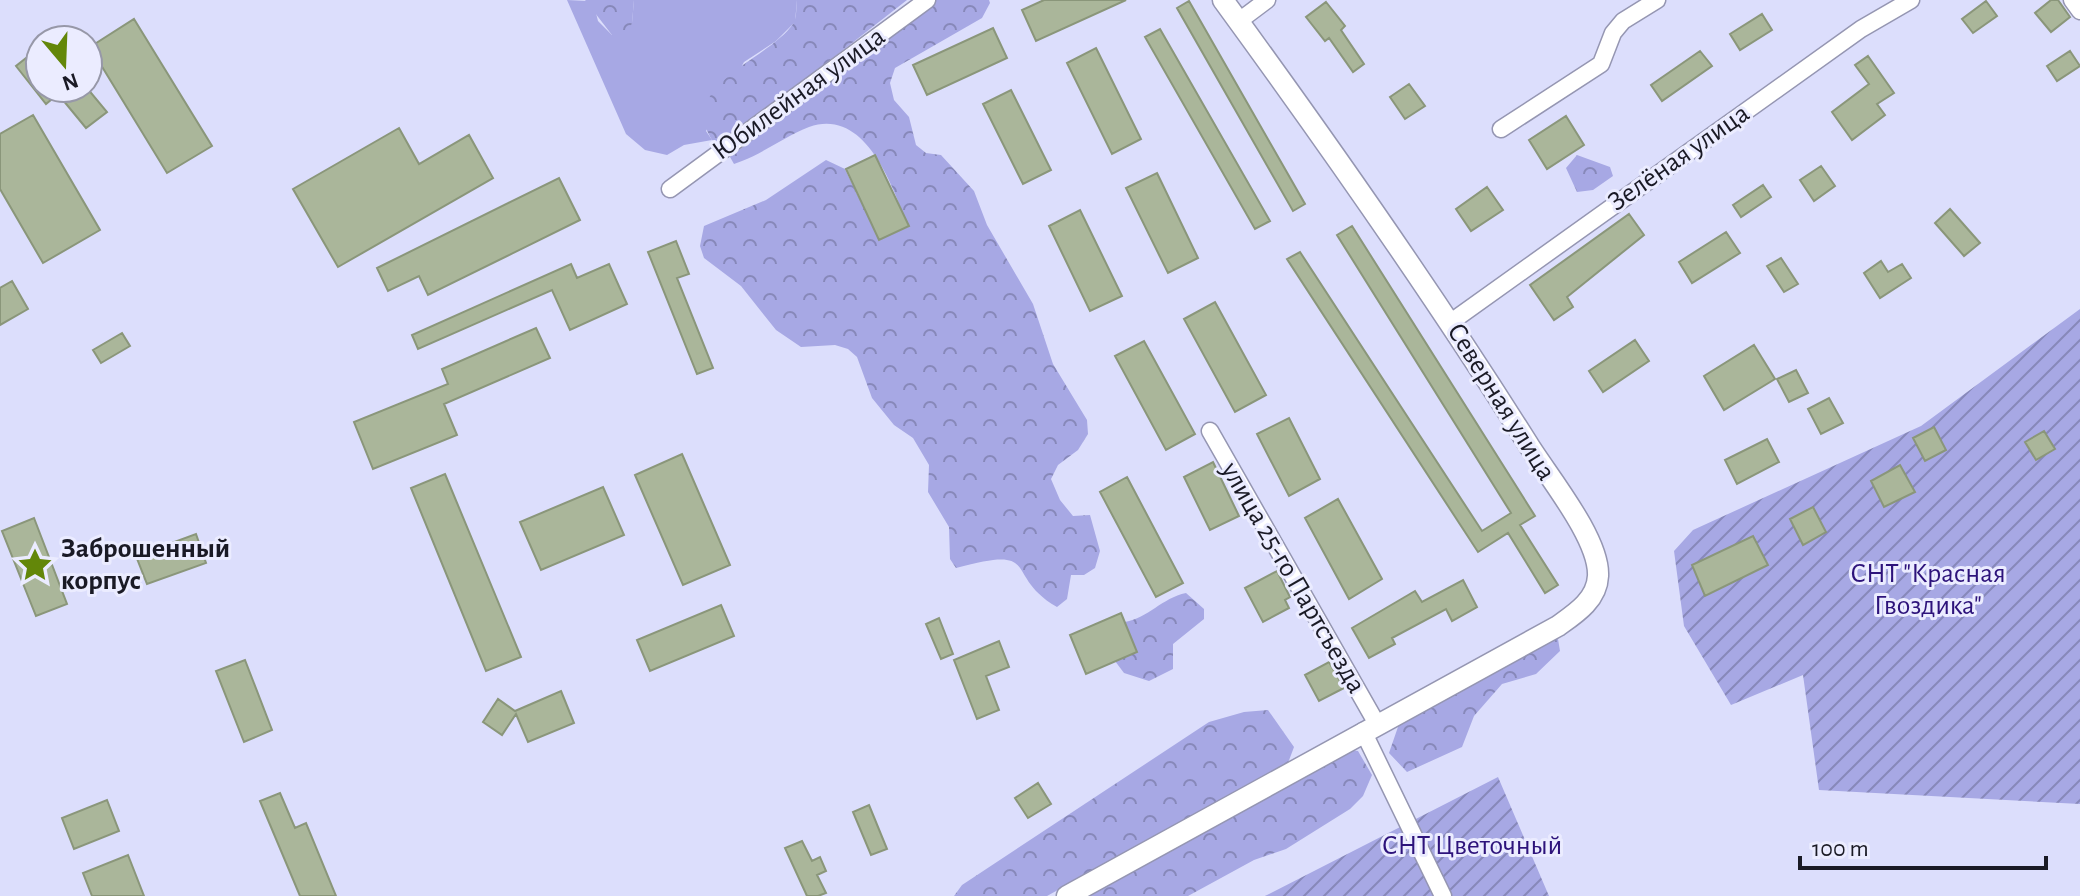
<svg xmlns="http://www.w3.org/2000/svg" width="2080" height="896" viewBox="0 0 2080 896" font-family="'Alegreya Sans',sans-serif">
<defs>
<pattern id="forest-crowns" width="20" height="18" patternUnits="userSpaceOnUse" patternTransform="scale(2)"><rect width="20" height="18" fill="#a7a8e4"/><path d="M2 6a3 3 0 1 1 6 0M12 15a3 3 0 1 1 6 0" fill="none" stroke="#8788b9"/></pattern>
<pattern id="garden-furrows" width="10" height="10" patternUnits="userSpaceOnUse" patternTransform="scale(2)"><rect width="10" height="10" fill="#a7a8e4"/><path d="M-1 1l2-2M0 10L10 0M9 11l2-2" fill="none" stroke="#8788b9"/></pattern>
</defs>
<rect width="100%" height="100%" fill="#dcdefc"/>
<path fill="#a7a8e4" d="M567,0L587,1L595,9L598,21L612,35L632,23L634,0H797L795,22L776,41L744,62L706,131L712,140L684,145L667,155L645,150L626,134Z"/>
<path fill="url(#forest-crowns)" d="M585,0H634L632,23L626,37L612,35Z
M797,0H907L728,140L720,143L712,140C677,85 768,60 793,24C797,18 796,8 797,0Z
M936,0H989L990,3L982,18L895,68L890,83L894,100L909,117L916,145L926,153L941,155L974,191L987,225L1033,304L1053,364L1087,420L1088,434L1078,450L1058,465L1051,479L1060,500L1073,516L1090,515L1100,551L1095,568L1084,575H1071L1067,599L1057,607C1002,575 1044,544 956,568L950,559L949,527L928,492L929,465L913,438L894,425L872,398L857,357L848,349L835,345L801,347L776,330L741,286L704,258L700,246L704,226L766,200L826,160L845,169L879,240L908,227C893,187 866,107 809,127C786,136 765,152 742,161L734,164L730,157Z
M1577,155L1610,167L1613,176L1593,190L1577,192L1566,168Z
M1186,593L1204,609V619L1173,644V669L1149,681L1124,673L1115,661L1137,652L1125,622C1148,618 1162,598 1186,593Z
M1558,639L1560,651L1536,674L1502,684L1474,716L1462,747L1407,772L1389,753L1399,724L1544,641Z
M1268,710L1294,747L1288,763L1047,896H954L962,885L1209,722L1244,712Z
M1343,749L1358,751L1372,775L1363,796L1350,809L1286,849L1254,860L1188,896H1078Z"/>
<path fill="url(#garden-furrows)" d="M2080,309V804L1819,790L1803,675L1731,705L1684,626L1674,551L1693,530L1921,426Z
M1498,777L1549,896H1265Z"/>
<path fill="#aab69a" stroke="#8a967a" stroke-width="2" d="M1044,0H1126L1036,41L1022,10Z
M2051,0H2058L2070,17L2051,32L2035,13Z
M1189,1L1305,204L1293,211L1177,8Z
M1986,1L1997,16L1973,33L1962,19Z
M1326,2L1345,26L1341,30L1364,64L1353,72L1329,38L1325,41L1306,17Z
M1762,14L1772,30L1740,50L1730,34Z
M134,19L212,146L167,173L90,47Z
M993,28L1007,58L927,95L913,65Z
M1160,29L1270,221L1255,229L1145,37Z
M40,47V88H87L107,112L86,128L58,94L46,104L16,66Z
M1096,48L1141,139L1112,154L1067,63Z
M1700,51L1712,66L1662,101L1651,85Z
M2070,51L2080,66L2057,81L2047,66Z
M1868,56L1894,93L1877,104L1885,115L1852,140L1832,112L1869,84L1855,65Z
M1409,84L1425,106L1405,119L1390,97Z
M1011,90L1051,170L1023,184L983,104Z
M33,115L100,230L43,263L0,189V134Z
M1566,116L1584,145L1547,169L1529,140Z
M399,128L419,164L469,135L493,178L338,267L293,189Z
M875,155L909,226L879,240L846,169Z
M1821,166L1835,186L1814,201L1800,180Z
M1157,173L1198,258L1168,273L1126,188Z
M559,178L580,220L428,295L419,276L388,291L377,268Z
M1763,185L1771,197L1741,217L1733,205Z
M1487,187L1503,210L1471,231L1456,209Z
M1950,209L1980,243L1964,256L1935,223Z
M1080,210L1122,296L1090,311L1049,226Z
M1629,214L1644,235L1567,297L1573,307L1554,320L1530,285Z
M1352,226L1535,516L1520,525L1558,585L1545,593L1508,533L1478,552L1287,259L1300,252L1482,531L1511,513L1337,235Z
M1726,232L1740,253L1692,283L1679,262Z
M676,241L689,274L677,278L713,368L697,374L648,252Z
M1781,258L1798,284L1784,292L1767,266Z
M1881,261L1888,272L1902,264L1911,278L1880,298L1864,273Z
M571,264L577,278L609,264L627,304L570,330L552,290L418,349L412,335Z
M12,281L28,309L0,325V288Z
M1215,302L1266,395L1235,412L1184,319Z
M536,328L550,358L444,404L457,435L373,469L354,422L448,384L442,369Z
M122,333L130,346L101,363L93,350Z
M1635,340L1649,361L1603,392L1589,371Z
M1144,341L1195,434L1166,450L1115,356Z
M1754,345L1775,379L1724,410L1704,376Z
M1796,370L1808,393L1789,402L1777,379Z
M1829,398L1843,423L1821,434L1808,409Z
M1289,418L1320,479L1289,496L1257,434Z
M1934,427L1946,450L1925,461L1913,438Z
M2044,431L2055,449L2036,460L2025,442Z
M1767,439L1779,462L1737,484L1725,460Z
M682,454L730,565L683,585L635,475Z
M1213,462L1239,516L1210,530L1184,477Z
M1900,465L1915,492L1884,507L1871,481Z
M445,474L521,657L486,671L411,488Z
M1127,477L1183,583L1156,597L1100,492Z
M603,487L624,535L541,570L520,522Z
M1338,499L1382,579L1349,599L1305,518Z
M1813,507L1826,532L1803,545L1790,519Z
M34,518L67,604L36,616L2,531Z
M196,534L206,563L147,584L136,556Z
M1753,536L1768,565L1705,596L1692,565Z
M1277,571L1290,597L1285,600L1289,608L1263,622L1245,588Z
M1463,580L1477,607L1452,621L1446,609L1392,638L1395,644L1369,658L1352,628L1415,591L1422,602Z
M721,605L734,636L650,671L637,640Z
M1121,613L1137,652L1086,674L1070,635Z
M939,618L953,654L941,659L926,624Z
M999,641L1009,667L986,676L999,710L977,719L954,660Z
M245,660L272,730L244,742L216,671Z
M1329,662L1344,688L1319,701L1305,675Z
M561,691L574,723L528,742L516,714L502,735L483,722L498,699L515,711Z
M1038,783L1051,804L1028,818L1015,798Z
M280,793L295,828L306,823L336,896H300L260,801Z
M107,800L119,831L74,849L62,818Z
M869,805L887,849L871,855L853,812Z
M802,841L812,861L820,857L826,871L817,875L826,893L818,896H807L785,848Z
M128,855L144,896H92L83,873Z"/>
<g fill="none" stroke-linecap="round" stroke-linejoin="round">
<g stroke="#9596b2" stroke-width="19">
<path id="minor" d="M2072,0L2080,11
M1239,21L1267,0
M1501,129L1601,64L1613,33L1623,21L1657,0
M670,189L927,0
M1451,322L1861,29L1911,0
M1210,431L1377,724
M1363,731L1443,896"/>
</g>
<g stroke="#9596b2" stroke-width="23">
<path id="tertiary" d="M1067,896L1558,626C1575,614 1597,600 1598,576C1600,539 1547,475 1528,444C1432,292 1329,145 1223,0"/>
</g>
<use href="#minor" stroke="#fff" stroke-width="16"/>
<use href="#tertiary" stroke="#fff" stroke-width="20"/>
</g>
<defs>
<g id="sight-bare" transform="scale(2.76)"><path d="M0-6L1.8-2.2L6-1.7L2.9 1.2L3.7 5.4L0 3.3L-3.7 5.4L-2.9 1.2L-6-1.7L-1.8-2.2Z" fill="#638709" stroke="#ebecff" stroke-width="2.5" paint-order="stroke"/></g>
</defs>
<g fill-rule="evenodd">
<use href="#sight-bare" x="35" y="565"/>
</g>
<g text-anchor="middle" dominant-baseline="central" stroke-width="6" stroke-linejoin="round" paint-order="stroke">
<g font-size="28" fill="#1a1a25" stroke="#ebecff">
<text transform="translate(799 94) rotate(-36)">Юбилейная улица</text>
<text transform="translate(1679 158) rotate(-35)">Зелёная улица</text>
<text transform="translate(1501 402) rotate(58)">Северная улица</text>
<text transform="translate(1293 578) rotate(60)">улица 25-го Партсъезда</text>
</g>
<g font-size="28" font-weight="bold" fill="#1a1a25" stroke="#ebecff" text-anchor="start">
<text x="61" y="549">Заброшенный<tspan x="61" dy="32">корпус</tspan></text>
</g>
<g font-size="28" fill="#2d137b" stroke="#ebecff">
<text x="1928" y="574">СНТ "Красная<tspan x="1928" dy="32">Гвоздика"</tspan></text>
<text x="1472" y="846">СНТ Цветочный</text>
</g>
</g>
<g transform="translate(64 64) rotate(161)"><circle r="38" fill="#ebecff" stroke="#9798a8" stroke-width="2"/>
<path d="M0-6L14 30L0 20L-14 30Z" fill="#638709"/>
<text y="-12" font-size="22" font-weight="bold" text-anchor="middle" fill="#1a1a25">N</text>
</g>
<path d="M1800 856v12h246v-12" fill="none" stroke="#1a1a25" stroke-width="4"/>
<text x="1812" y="856" font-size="24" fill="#1a1a25" stroke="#ebecff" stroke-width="6" paint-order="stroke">100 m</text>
</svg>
